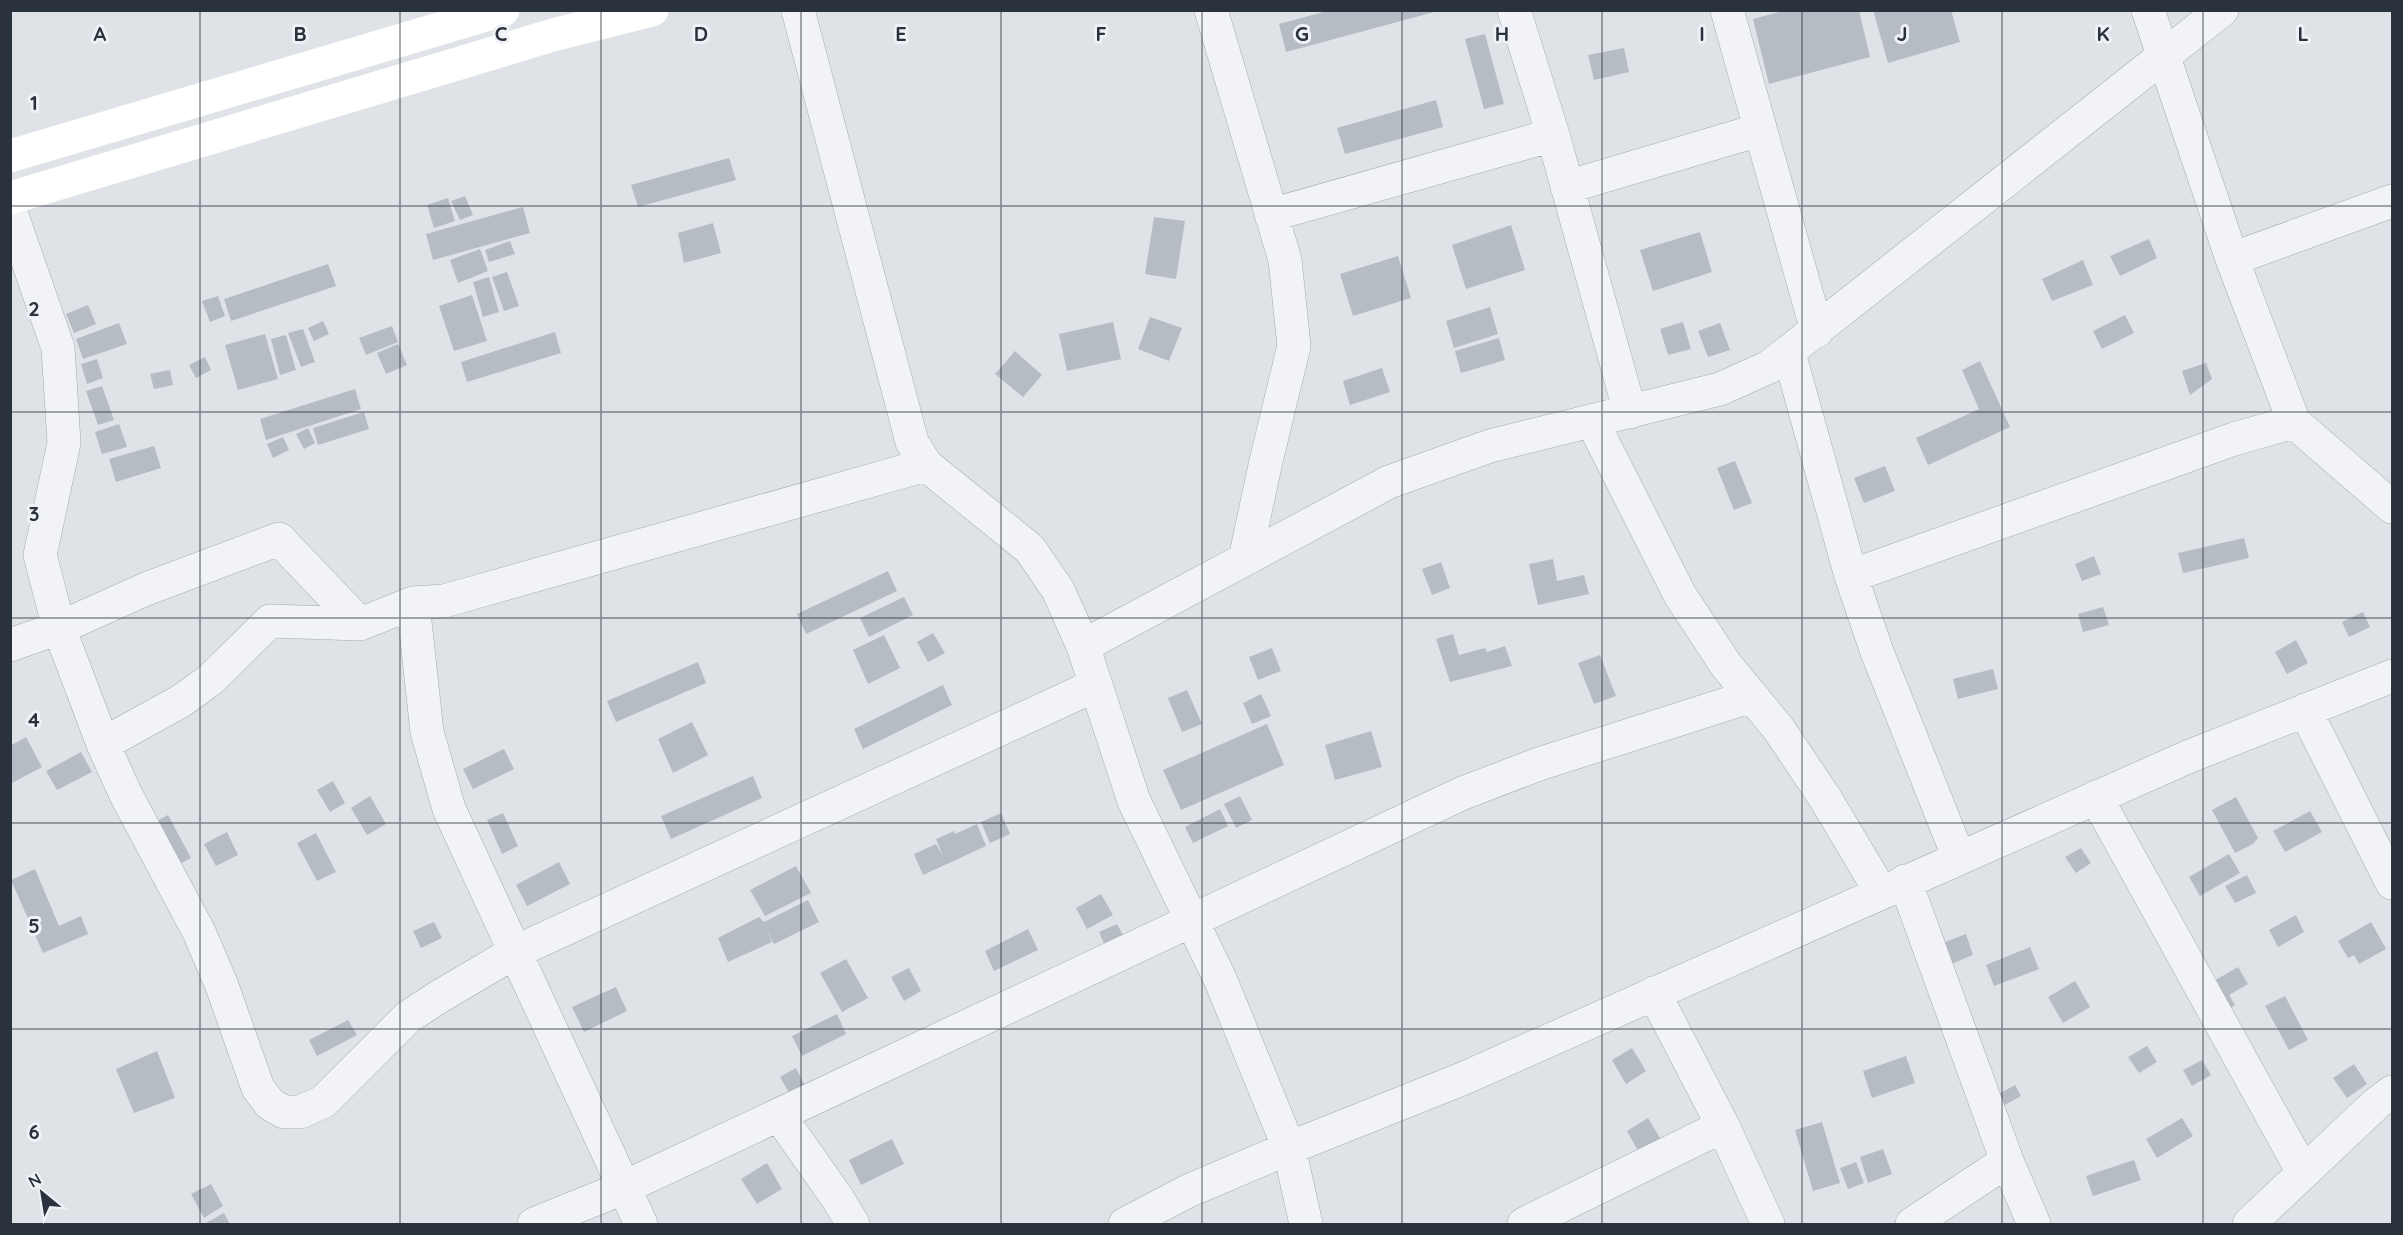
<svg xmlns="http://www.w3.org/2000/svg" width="2403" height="1235" viewBox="0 0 2403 1235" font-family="Quicksand,sans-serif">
<rect width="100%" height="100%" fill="#dfe3e7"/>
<path fill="#b6bcc4" d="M1331,10H1438V11L1286,52L1279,24Z
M1786,10H1859L1870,57L1769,84L1753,19Z
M1873,10H1951L1960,42L1888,63Z
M1485,34L1504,104L1484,109L1465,39Z
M1624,48L1629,72L1594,80L1588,55Z
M1436,100L1443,127L1345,154L1337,128Z
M729,158L736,180L638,207L631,185Z
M465,196L473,215L460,220L451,201Z
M448,198L455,221L434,228L427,205Z
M523,207L530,233L433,260L426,234Z
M1154,217L1185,221L1176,279L1145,274Z
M713,223L721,253L684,263L678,233Z
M1511,225L1525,270L1466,289L1452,245Z
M1700,232L1712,272L1653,291L1640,250Z
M2149,239L2157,258L2120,276L2110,256Z
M510,241L515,254L489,262L485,250Z
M480,249L488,271L458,283L450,260Z
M1398,256L1411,298L1353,316L1340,274Z
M2083,260L2093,285L2052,301L2042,279Z
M328,264L336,286L231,321L224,299Z
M507,272L519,306L504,311L492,277Z
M489,277L499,312L483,317L473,282Z
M472,295L487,341L454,351L439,306Z
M218,296L225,316L210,322L202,301Z
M88,305L96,324L74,333L66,314Z
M1490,307L1498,334L1454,348L1446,321Z
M2125,315L2134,333L2102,349L2093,331Z
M1150,317L1182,328L1169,361L1138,349Z
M323,321L329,334L314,341L308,328Z
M1113,322L1121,359L1067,371L1059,334Z
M1683,322L1691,349L1668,355L1660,329Z
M119,323L127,344L83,359L76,339Z
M1720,323L1730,350L1708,357L1698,331Z
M392,326L398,342L366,355L359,338Z
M303,329L315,362L301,367L288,333Z
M555,332L561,353L467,382L461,362Z
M265,334L278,379L238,390L225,345Z
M286,335L296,370L280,375L271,339Z
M1499,338L1505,360L1461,373L1455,351Z
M398,344L407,365L386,374L377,353Z
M1015,351L1042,375L1023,397L995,374Z
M205,357L211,370L196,378L189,365Z
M97,359L103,378L87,384L81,364Z
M1980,361L2010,427L1928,465L1916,438L1979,409L1962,370Z
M2206,363L2212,379L2190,395L2182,371Z
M1382,368L1390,392L1350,405L1343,381Z
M170,370L173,385L154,389L150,374Z
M102,386L114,420L98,425L86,391Z
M355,389L361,409L266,440L260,419Z
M364,412L369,429L318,445L313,428Z
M119,424L127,447L102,454L95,432Z
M308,428L315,443L304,449L296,434Z
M283,437L289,450L273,458L267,444Z
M154,446L161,468L116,482L109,459Z
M1735,461L1752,503L1734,510L1717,468Z
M1885,466L1895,491L1864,503L1854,478Z
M2244,538L2249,558L2183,573L2178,553Z
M2094,556L2101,574L2082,581L2075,564Z
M1553,559L1557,581L1584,575L1589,594L1538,605L1529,564Z
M1441,562L1450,588L1432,595L1422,569Z
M888,571L897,591L806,634L797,614Z
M904,597L913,615L869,637L860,618Z
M2103,607L2109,625L2083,632L2078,614Z
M2363,612L2370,627L2349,637L2342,622Z
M933,633L945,653L928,662L917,642Z
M1453,634L1459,655L1485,648L1487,652L1505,646L1512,666L1450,682L1436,639Z
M884,635L900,668L868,684L853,650Z
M2296,640L2308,663L2287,674L2275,652Z
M1272,648L1281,671L1258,680L1249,657Z
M1600,655L1616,696L1594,704L1578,663Z
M698,662L706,683L616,722L607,701Z
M1993,669L1998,689L1958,699L1953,679Z
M943,685L952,705L863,749L854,729Z
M1187,690L1202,724L1182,732L1168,698Z
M1261,694L1271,716L1252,724L1243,703Z
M692,722L708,755L673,773L658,739Z
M1267,724L1284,765L1181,810L1163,770Z
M1371,731L1382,767L1335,780L1325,745Z
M26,737L42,767L10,784V746Z
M504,749L514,769L473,789L463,769Z
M81,752L92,772L57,790L46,771Z
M753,776L762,798L671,839L661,816Z
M333,781L345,803L330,812L317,790Z
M370,796L386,824L367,835L351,808Z
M1240,796L1252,820L1236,828L1224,804Z
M2236,797L2258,838L2253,844L2235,853L2212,810Z
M1220,809L1228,826L1193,843L1185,827Z
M2310,811L2322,832L2285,852L2273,831Z
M503,813L518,846L502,854L487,820Z
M1001,813L1010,834L990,843L981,822Z
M168,815L191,858L168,870L145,827Z
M977,824L986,846L923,875L914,854L936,844L943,856L936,839L954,831L955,834Z
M227,832L238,855L216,866L204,844Z
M316,833L336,872L317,881L297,843Z
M2081,848L2091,863L2076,873L2065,857Z
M2229,854L2240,873L2200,896L2189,877Z
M559,862L570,884L527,906L516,885Z
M796,866L811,893L765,916L750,890Z
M35,869L59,926L81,916L88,934L43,953L11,880Z
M2247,875L2256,893L2235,903L2225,886Z
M1101,894L1113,915L1087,929L1076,908Z
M808,900L819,922L774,944L766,929L772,942L728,962L718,938L759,917L764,922Z
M2296,915L2304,932L2278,947L2269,930Z
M434,922L442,938L421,948L413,931Z
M2371,922L2386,949L2359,964L2354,955L2348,958L2338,941Z
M1117,924L1126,941L1107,950L1099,932Z
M1028,929L1038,950L994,971L985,951Z
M1966,934L1973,955L1951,964L1943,943Z
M2030,947L2039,969L1994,986L1986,965Z
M846,959L868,998L842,1012L820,973Z
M2238,967L2248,984L2229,995L2235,1005L2222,1013L2205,986Z
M909,968L921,991L904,1001L891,977Z
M2075,981L2090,1007L2063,1023L2048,997Z
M616,987L627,1011L584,1032L572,1007Z
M2285,996L2308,1040L2289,1050L2265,1006Z
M837,1014L846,1034L802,1056L792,1036Z
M348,1020L357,1035L317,1056L309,1040Z
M2147,1046L2157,1062L2139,1073L2128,1057Z
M1632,1048L1646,1071L1626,1084L1612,1060Z
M157,1051L175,1098L134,1113L116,1069Z
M1906,1056L1915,1083L1872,1098L1863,1071Z
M2202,1060L2211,1075L2192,1086L2183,1070Z
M2354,1064L2367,1084L2347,1098L2333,1078Z
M796,1068L807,1090L792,1098L780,1077Z
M2015,1085L2021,1096L2003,1106L1997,1095Z
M1648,1118L1663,1143L1641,1156L1627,1131Z
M2182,1118L2193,1136L2157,1158L2146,1139Z
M1822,1122L1840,1183L1813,1191L1795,1130Z
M892,1139L904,1164L861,1185L849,1160Z
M1883,1149L1892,1174L1868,1183L1860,1157Z
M2134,1160L2141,1180L2093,1196L2086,1176Z
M1856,1162L1864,1183L1848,1189L1840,1168Z
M767,1163L782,1189L757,1204L741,1179Z
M211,1184L223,1206L204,1218L191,1194Z
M224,1213L230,1224H204Z"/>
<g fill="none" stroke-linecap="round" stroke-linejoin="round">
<g stroke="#a5aab1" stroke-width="34">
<path id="street" d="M798,10L912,442L926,465L1030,549L1058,590L1083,646L1134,801L1221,981L1289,1148L1306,1224
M1211,10L1285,260L1294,346L1266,461L1245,559
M1514,10L1553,135L1630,412
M1727,10L1817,331
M2148,10L2232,259L2294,422L2392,507
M1567,187L1759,130
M10,210L58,348L64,443L40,555L59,628L103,744L125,793L199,932L222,986L258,1088L270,1104L284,1112H300L323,1102L408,1017L437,998L515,952L1094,686
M1271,215L1553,135
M2232,259L2392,201
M1789,353L1851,576L1877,652L1959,858
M1592,421L1680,595L1726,665L1778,728L1825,798L1881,892
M1851,576L2234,439L2294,422
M413,603L427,732L449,809L641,1224
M10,645L59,628L146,589L279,539L360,624
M1083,646L1389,482L1490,446L1720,389L1769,367L2222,10
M2305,710L2392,883
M103,744L181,701L210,680L270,621L360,624L413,603L444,601L926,465
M2096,797L2303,1172
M1905,881L2007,1161L2034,1224
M1654,993L1723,1126L1768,1224
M779,1115L838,1199L853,1224
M534,1224L623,1188L1463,793L1539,764L1752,696
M1125,1224L1188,1191L1289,1148L1462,1079L2190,756L2392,676
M1524,1224L1723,1126
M1912,1224L2007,1161
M2249,1224L2377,1103L2392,1092"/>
</g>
<use href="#street" stroke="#f1f3f6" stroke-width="33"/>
<path stroke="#fff" stroke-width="33" d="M10,156L503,10
M10,198L553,35L652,10"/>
</g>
<path fill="none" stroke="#29323d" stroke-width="1.5" stroke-opacity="0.55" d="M200,10V1224M400,10V1224M601,10V1224M801,10V1224M1001,10V1224M1202,10V1224M1402,10V1224M1602,10V1224M1802,10V1224M2002,10V1224M2203,10V1224M10,206H2392M10,412H2392M10,618H2392M10,823H2392M10,1029H2392"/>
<g font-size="20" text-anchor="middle" font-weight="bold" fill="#29323d" stroke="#eef1f5" stroke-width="6" stroke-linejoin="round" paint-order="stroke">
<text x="100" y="41">A</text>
<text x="300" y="41">B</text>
<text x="501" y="41">C</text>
<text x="701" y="41">D</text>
<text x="901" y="41">E</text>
<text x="1101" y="41">F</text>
<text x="1302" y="41">G</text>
<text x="1502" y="41">H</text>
<text x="1702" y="41">I</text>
<text x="1902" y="41">J</text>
<text x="2103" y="41">K</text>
<text x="2303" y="41">L</text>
<text x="34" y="110">1</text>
<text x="34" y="316">2</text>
<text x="34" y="521">3</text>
<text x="34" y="727">4</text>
<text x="34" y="933">5</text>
<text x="34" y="1139">6</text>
</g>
<rect width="2403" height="1235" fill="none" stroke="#29323d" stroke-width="24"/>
<g transform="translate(42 1193) rotate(330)" stroke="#eef1f5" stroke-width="4.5" paint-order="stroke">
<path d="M0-4.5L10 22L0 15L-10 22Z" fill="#29323d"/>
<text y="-9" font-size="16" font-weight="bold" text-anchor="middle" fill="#29323d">N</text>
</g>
</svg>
